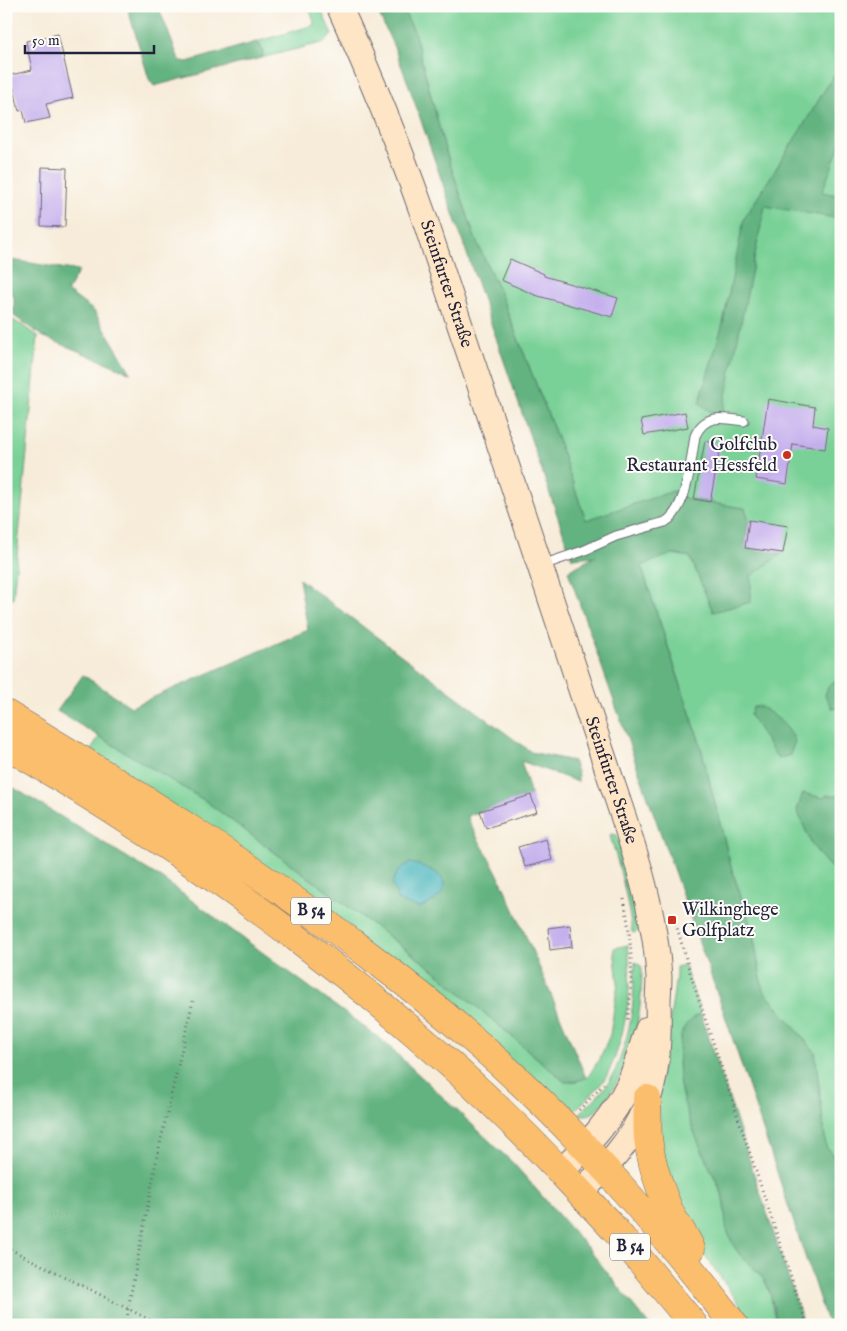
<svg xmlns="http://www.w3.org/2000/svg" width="847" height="1331" viewBox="0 0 847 1331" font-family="'IM FELL English',serif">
<rect width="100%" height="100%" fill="#fdfcf7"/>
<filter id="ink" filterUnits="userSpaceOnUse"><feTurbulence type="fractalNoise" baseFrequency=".02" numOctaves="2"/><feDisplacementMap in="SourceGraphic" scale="10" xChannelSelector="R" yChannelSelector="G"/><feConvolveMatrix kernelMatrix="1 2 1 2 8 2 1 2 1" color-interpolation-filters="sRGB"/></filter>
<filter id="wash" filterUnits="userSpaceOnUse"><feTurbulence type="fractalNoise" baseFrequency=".0096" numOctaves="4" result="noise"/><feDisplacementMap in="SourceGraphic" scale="20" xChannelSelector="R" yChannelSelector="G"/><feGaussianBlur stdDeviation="1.12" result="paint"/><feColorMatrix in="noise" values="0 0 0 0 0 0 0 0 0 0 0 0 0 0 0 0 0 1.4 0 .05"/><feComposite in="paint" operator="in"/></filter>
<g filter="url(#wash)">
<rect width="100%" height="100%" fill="#f7ecd9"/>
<path fill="#7ad197" stroke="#4e7a69" d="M308,6H320L332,35L325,42L261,58L263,52L260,45L256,42L314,25L313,18Z
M401,6H841V1166L826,1147L815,1052L763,990L752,929L731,867L699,740L641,565L598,555L555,432L500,293L475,238L444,146L414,31Z
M13,320L38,336L13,599L6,597V377Z
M99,736L204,800L434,970L565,1082L577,1081L588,1077L600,1058L610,1035L618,983L614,948L628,945C632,984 628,1020 615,1057C611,1066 608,1076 601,1084C593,1094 582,1103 573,1112L565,1107L90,752Z
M611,834L617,835L628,871L639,927V930L634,933L632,932C628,899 620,867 610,836Z
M635,962L641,966L642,970C642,1015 633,1065 604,1102C597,1110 591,1118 579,1114C588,1105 598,1097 606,1086C621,1066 631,1026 633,1001C634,988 634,975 635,962Z
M684,965L701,1014L693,1017L678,1062L679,1080L682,1096L700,1146L722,1194L726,1219L766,1283L771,1295L772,1308L778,1325H754L699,1247L663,1171L658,1088L672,1005L676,976V967Z"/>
<path fill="#63b380" stroke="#426a5e" d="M127,6H158L178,57L182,61L187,62L256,42L262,49L263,55L261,58L154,86L149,79Z
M375,6H401L414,31L444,146L475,238L500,293L555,432L586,520L673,491L687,499L745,508L749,520L745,547L783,553L751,576V602L713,612L690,557L672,554L641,566L699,740L731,867L752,929L763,990L815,1052L826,1147L841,1166V1325H828L721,1004L568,571L596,556L572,558L408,83L394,47Z
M841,63V142L822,192L841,196V219L765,206L721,420L699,403L723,323L744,219L806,121Z
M6,259L79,271L67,291L94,311L131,373L42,336L14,316V295L6,293Z
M299,579L531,752L573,761L578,775V782L521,761L531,795L467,816C476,839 491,858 501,881C531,945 558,1012 586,1078L577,1081L565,1082L434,970L204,800L57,711L83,675L131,707L308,630Z
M841,677V709L832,708L825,695L829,685Z
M759,706C774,714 788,725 795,741L790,755L778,759L750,715L753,707Z
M6,783L161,878L383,1041L514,1164L591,1252L649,1325H6Z
M803,793L823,798L827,795L841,796V876L827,864L812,845L797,810Z
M701,1014L804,1325H778C773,1312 773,1298 767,1285C760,1270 743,1262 735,1248C732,1242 729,1236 727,1230C724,1218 726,1205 722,1193C718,1182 712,1172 707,1162C691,1127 675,1089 679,1050C681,1031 683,1022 701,1014Z"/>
<path fill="#44b4bb" stroke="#336b7b" d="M410,863C421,865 451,874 443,891C440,898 427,905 420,908L406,904L397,900L396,892L392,885C394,875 400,867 410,863Z"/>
<g id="blocks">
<path fill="#c4afed" d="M58,34L73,98L46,104L50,118L26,123L23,110L19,111L11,75L32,70L26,41Z
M42,167L67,168L65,227L41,226Z
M510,259L544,274V276L618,298L612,317L535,295L501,280Z
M768,399L815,407L813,425L828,428L825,449L793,444L787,484L756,479Z
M685,412L688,427L644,435L641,420Z
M705,441L721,444L710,502L694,499Z
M749,520L788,526L783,553L745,548Z
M531,795L537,812L486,828L480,811Z
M546,839L552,860L525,867L518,847Z
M570,925L572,947L550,950L548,928Z"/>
</g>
</g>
<g filter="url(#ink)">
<use href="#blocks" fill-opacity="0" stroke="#6d6972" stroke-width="1"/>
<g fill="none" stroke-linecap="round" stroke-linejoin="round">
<g stroke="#6d6972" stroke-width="11">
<path id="service" d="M542,565L583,551L616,536L665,522C687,510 691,460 695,436C705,413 723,418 744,421"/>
</g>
<g stroke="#6d6972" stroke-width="27">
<g id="secondary">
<path id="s1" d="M339,6C370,75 398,143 423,214L626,825C642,874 656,925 659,977C659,986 658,995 658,1003C659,1038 658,1076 645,1108C631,1142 606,1167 581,1192"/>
<path d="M561,1172C587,1145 613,1118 629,1084C637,1066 641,1047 648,1029"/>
</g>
</g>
<g stroke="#6d6972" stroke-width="29">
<path id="primary" d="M647,1099C648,1112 647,1125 648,1138C651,1163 660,1189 670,1212C676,1225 686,1236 691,1249
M585,1147C638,1204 688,1263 734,1325
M561,1172L615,1230L694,1325"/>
</g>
<g stroke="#6d6972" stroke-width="29">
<path id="trunk" d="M6,714C133,790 257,869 374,959C449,1016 521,1078 585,1147
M6,745C207,864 400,1002 561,1172"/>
</g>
<path stroke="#6d6972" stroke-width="3" stroke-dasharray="1 4" stroke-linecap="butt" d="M834,385L841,386
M624,899C632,940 634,981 627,1022
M673,914L692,979L807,1325
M579,1110L604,1084
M6,1247L160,1325
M127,1325L128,1309L157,1157L193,1001"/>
<use href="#service" stroke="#fff" stroke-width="9"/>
<use href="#secondary" stroke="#fde5c5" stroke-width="25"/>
<use href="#primary" stroke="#fabe6d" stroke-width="28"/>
<use href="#trunk" stroke="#fabe6d" stroke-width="28"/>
</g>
</g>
<g fill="#c8321e" stroke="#fdfcf7" stroke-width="2">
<circle cx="787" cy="455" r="5"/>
<rect x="667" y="915" width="10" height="10" rx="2.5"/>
</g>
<g text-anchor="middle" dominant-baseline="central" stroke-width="4" stroke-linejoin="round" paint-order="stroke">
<g fill="#fdfcf7" stroke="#646373" stroke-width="1">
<rect x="291" y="897.5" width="40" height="27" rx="4"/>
<rect x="610" y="1233.5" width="40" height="27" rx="4"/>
</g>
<g font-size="16" font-weight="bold" fill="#22223b">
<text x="311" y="911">B 54</text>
<text x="630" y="1247">B 54</text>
</g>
<g font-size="18" fill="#22223b" stroke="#fdfcf7">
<text stroke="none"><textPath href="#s1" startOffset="298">Steinfurter Straße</textPath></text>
<text stroke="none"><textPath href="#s1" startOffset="821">Steinfurter Straße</textPath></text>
</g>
<g font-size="18" fill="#22223b" stroke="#fdfcf7" text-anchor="end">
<text x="777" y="445">Golfclub<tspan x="777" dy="21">Restaurant Hessfeld</tspan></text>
<text x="682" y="910" text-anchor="start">Wilkinghege<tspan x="682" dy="21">Golfplatz</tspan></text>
</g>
</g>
<rect width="847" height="1331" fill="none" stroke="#fdfcf7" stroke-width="25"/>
<path d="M25 45v8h129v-8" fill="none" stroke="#22223b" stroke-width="2.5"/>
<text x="32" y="45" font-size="15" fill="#22223b" stroke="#fdfcf7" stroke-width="4" paint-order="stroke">50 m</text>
</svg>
